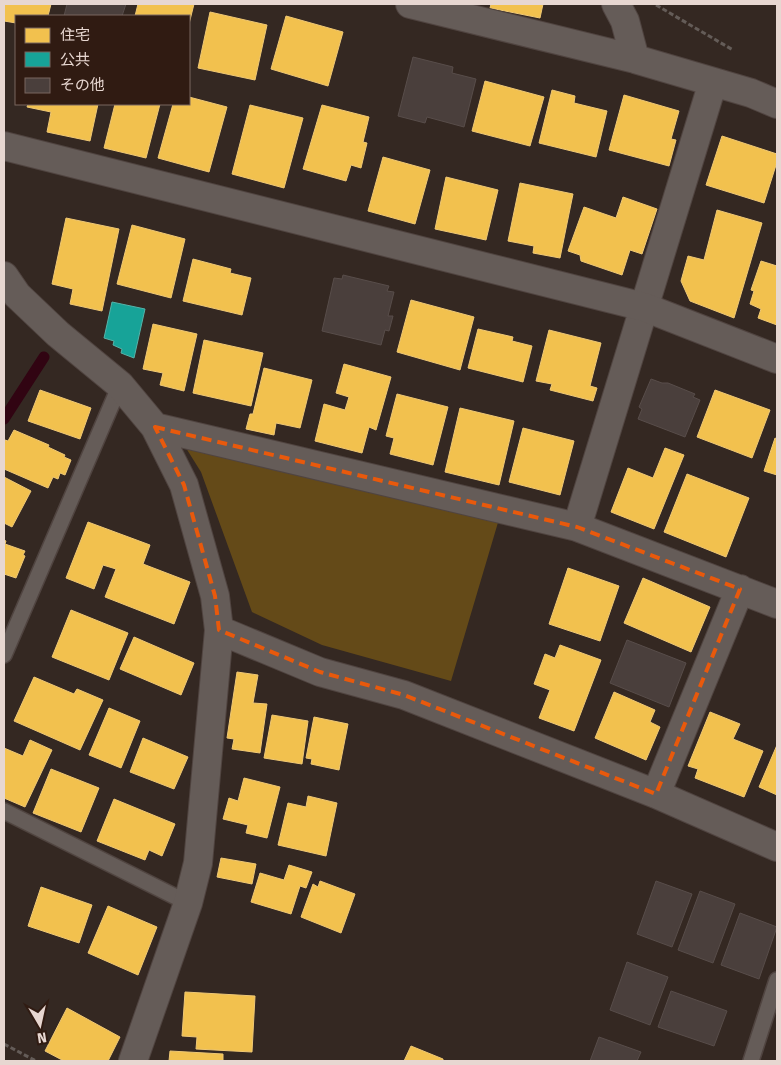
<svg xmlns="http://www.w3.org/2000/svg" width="781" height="1065" viewBox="0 0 781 1065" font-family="'Fira Sans','Noto Sans JP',sans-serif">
<rect width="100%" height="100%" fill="#342822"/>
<path fill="#644a18" d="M176,432L502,509L451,681L322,645L252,612L201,472Z"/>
<path fill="#f2c14e" stroke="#efc875" d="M4,4H51L48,16H16V23L4,21Z
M138,4H194L189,24V16H135Z
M491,4H543L540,18L490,8Z
M210,12L267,25L255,80L198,68Z
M286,16L343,32L328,86L271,69Z
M485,81L544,97L530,146L472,131Z
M552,90L575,96L574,103L607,111L596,157L539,143Z
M624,95L679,111L671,139L676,140L669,166L609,150Z
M189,97L227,107L209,172L158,158L173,104H189Z
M28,104H98L90,141L47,132L51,112L27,107Z
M115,104H160L146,158L104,148Z
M250,105L303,118L284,188L232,174Z
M322,105L369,117L363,142L367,143L361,168L351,165L346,181L303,169Z
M722,136L777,154V162L764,203L706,185Z
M383,157L430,170L415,224L368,211Z
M446,177L498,190L486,240L435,229Z
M520,183L573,194L560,258L533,253L534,246L508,241Z
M623,197L657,209L642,254L630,250L622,275L581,261L580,255L568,251L584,207L616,218Z
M717,210L762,223L734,318L690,301L681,281L688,256L704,260Z
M66,218L119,229L102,311L70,304L73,289L52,284Z
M132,225L185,239L171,298L117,284Z
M193,259L231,269L230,273L251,278L242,315L183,301Z
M761,261L777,266V325L758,318L761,309L750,304L754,291L751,290Z
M411,300L474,317L460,370L397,352Z
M153,324L197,334L184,391L160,385L163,373L143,369Z
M478,329L513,337L512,341L532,346L523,382L468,368Z
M549,330L601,343L590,386L597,388L593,401L550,390L552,384L536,381Z
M204,340L263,353L251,406L193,393Z
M344,364L391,377L376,430L369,427L362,453L315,441L324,404L345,410L349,397L336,393Z
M264,368L312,380L300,428L276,423L274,435L246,429L250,414H253Z
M40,390L91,408L80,439L28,421Z
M715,390L770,410L752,458L697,437Z
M397,394L448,407L433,465L390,454L394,438L386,436Z
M460,408L514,421L499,485L445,472Z
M523,428L574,441L560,495L509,482Z
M14,430L49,445L48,447L65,455L64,457L71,460L65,475L60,473L58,479L53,477L48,488L4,469V443L5,440L8,441Z
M775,438L777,439V475L764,471Z
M665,448L684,455L654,529L611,512L628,468L653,478Z
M687,474L749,498L726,557L664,532Z
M4,477L31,491L12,527L4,523Z
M88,522L150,545L143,564L190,582L174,624L105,597L116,569L103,565L94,589L66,578Z
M4,540L6,541L5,544L25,551L23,555L25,556L16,578L4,574Z
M568,568L619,586L600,641L549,624Z
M643,578L710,607L691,652L624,623Z
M71,610L128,633L109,680L52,657Z
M134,637L194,663L181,695L120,669Z
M560,645L601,660L574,731L539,718L550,690L534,684L545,654L555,658Z
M237,672L258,675L253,703L267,704L260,753L232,749L234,739L227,738Z
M34,677L74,694L77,689L103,700L80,750L14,721Z
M614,692L655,710L650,722L660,727L646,760L595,738Z
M109,708L140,721L121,768L89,755Z
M710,712L740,724L733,739L763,751L744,797L695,778L698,769L688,766Z
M272,715L308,721L302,764L264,758Z
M314,717L348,724L339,770L311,764L312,759L306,758Z
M143,738L188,757L174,789L130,772Z
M30,740L52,750L25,807L4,798V748L23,756Z
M777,745V795L759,787Z
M51,769L99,788L81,832L33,813Z
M244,778L280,787L267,838L246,833L248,825L223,819L229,798L238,801Z
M308,796L337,803L326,856L278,845L288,803L306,807Z
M114,799L175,824L162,856L149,850L145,860L97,841Z
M221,858L256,864L252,884L217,877Z
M289,865L312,872L306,888L300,886L291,914L251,902L260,873L284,880Z
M320,881L355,894L341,933L301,917L313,884L318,887Z
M41,887L92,905L79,943L28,926Z
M108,906L157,927L138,975L88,953Z
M185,992L255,996L252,1052L196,1049L197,1037L182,1036Z
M67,1008L120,1037L108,1061H64L45,1051Z
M411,1046L443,1059V1061H404Z
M170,1051L223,1054V1061H169Z"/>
<path fill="#17a398" stroke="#55b3a9" d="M112,302L145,309L134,358L121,353L122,349L113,345L114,341L104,338Z"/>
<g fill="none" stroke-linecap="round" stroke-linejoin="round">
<path stroke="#310412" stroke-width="11" d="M4,419L44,357"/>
</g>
<path fill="#4a3f3c" stroke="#584d4a" d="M67,4H126L122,16H64Z
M413,57L453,67L452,73L476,79L464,127L427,117L425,123L398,116Z
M343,275L389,286L387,291L394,292L388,316H393L389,331L385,330L381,345L322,331L334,278L342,279Z
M651,379L662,383H668L695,394L693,397L700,400L685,437L638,419L642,409L639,407Z
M627,640L686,663L669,707L610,683Z
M656,881L692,894L672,947L637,934Z
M700,891L735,904L713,963L678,950Z
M740,913L777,927L759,979L721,965Z
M627,962L668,977L650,1025L610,1010Z
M671,991L727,1011L714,1046L658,1027Z
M599,1037L641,1052L637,1061H590Z"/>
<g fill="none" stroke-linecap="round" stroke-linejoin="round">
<g stroke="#504440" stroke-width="18">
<path id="service" d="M4,655L120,385
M4,811L188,903
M751,1061L777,980"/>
</g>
<g stroke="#504440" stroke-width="30">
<path id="minor" d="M410,4L635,59L751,93L777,104
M616,4L625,21L635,59
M4,276L17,295L58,334L120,385L155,427L184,485L215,596L219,630L198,863L188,903L133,1061
M155,427L577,527L777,604
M577,527L713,82
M219,630L320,672L404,695L656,794L777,847
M656,794L740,589"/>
</g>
<g stroke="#504440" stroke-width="30">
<path id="tertiary" d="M4,146L644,307L777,359"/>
</g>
<path stroke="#645c58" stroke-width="3" stroke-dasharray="5 2.5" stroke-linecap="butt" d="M656,5L733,50
M4,1044L36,1061"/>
<use href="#service" stroke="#655c58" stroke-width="15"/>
<use href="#minor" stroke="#655c58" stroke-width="28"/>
<use href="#tertiary" stroke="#655c58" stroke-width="28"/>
</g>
<path fill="none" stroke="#e8590c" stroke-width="4" stroke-dasharray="10 6" stroke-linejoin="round" d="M155,427L577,527L740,589L656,794L404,695L320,672L219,630L215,596L184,485Z"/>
<rect width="781" height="1065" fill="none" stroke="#e7d7d1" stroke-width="10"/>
<rect x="15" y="15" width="175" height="90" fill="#301b12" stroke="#79665e"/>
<rect x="25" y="28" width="25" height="15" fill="#f2c14e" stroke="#79665e"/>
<text x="60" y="40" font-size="15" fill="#e7d7d1">住宅</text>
<rect x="25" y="52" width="25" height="15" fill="#17a398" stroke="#79665e"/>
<text x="60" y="65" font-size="15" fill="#e7d7d1">公共</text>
<rect x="25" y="78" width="25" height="15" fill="#4a3f3c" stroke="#79665e"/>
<text x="60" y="90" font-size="15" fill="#e7d7d1">その他</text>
<g transform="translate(40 1025) rotate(171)" stroke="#301b12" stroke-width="4" paint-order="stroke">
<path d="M0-4L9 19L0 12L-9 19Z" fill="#e7d7d1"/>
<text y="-8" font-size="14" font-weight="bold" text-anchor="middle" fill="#e7d7d1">N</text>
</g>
</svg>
